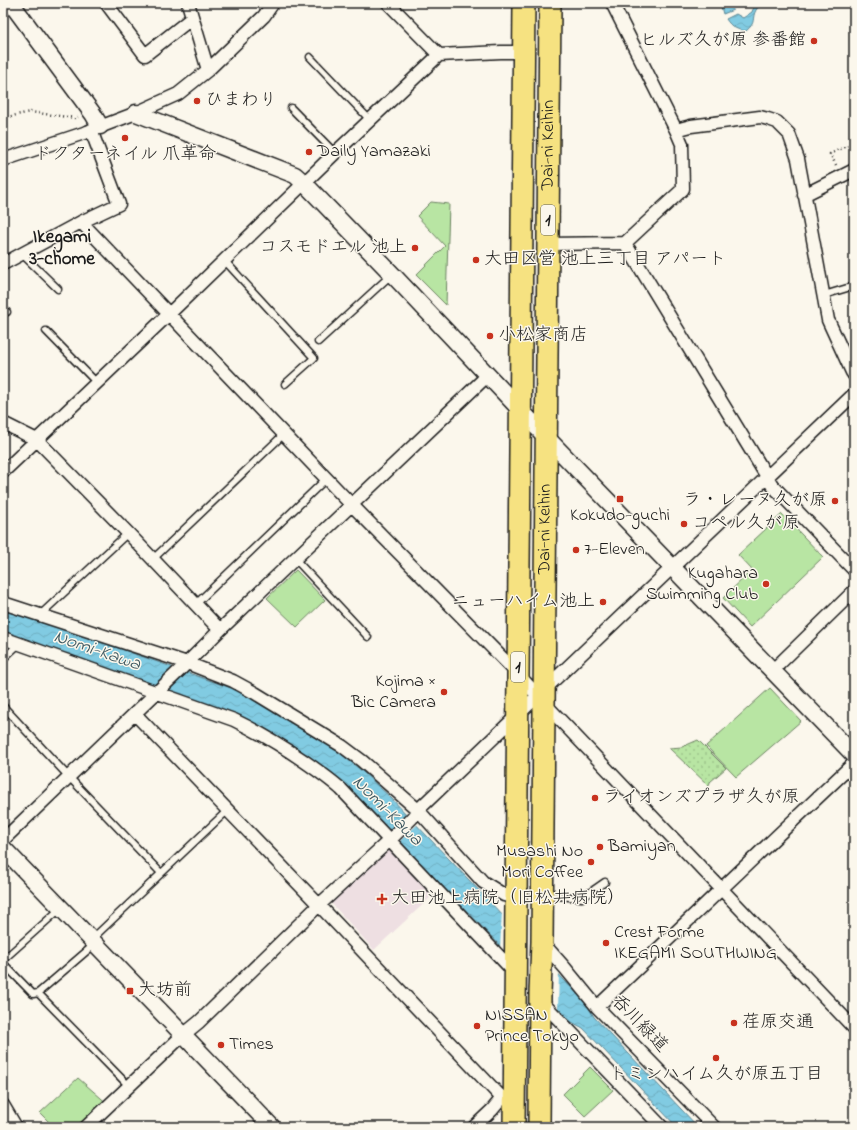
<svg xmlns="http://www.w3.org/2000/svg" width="857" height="1130" viewBox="0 0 857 1130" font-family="'Indie Flower','Klee One',sans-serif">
<defs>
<pattern id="grass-dots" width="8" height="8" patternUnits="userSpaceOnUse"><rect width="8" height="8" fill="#b8e5a3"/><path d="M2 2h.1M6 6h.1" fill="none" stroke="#9ec48c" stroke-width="1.8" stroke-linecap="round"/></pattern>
<pattern id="water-waves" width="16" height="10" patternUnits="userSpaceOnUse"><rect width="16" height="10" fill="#81cbe2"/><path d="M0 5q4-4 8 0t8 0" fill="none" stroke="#6faec1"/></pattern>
</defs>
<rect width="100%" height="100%" fill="#fbf7ec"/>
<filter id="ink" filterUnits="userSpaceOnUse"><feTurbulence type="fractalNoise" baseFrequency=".025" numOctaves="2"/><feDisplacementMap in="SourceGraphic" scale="8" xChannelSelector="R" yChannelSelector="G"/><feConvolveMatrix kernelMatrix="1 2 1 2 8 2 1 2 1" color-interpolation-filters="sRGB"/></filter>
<g filter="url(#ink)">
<path fill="#eedfe2" d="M388,849L433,895L374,950L331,903Z"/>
<path fill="url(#grass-dots)" stroke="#6a8060" d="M698,740L726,768L710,782L709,786L669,748L682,747Z"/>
<path fill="#b8e5a3" stroke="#6a8060" d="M431,202L449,204L446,305L416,275L445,246L417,216Z
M782,514L823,557L750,627L723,598L752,570L738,555Z
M296,570L325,600L297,627L267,598Z
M770,688L801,721L736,777L706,746Z
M590,1067L613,1090L585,1116L563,1094Z
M78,1078L109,1105L86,1127H54L40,1113Z"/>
<path fill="url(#water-waves)" stroke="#598593" d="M720,3H731L733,10L723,14Z
M757,3H764C762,5 758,6 756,10C751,19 757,22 746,31C737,30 731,27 726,19L736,14L743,18L752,12L755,4Z
M3,607L242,692L289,716L335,749L363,772L390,797L586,1003L594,1017L698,1127H677L583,1028L570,1021L489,934L388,830L359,798L326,769L292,745L262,728L219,708L137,681L3,632Z"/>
<path fill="#fbf7ec" d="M408,814L418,824L398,843L388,833Z
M502,911L559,971L558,1010L500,949Z"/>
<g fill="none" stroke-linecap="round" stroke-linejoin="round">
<g stroke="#1c1c1c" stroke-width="9">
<path id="service" d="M310,57L370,120
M291,108L335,153
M22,254L58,289
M224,260L314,358L285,384
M824,295L854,286
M3,308L7,312
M46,331L97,383
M318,342L391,275
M153,559L284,434
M295,559L368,637
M196,604L327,478
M40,615L128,533
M3,659L19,644
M3,706L69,777L161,873
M545,895L582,898L605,882
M92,939L228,810
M3,960L60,909
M3,963L33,994L38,993L129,1086
M38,993L95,944"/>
</g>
<g stroke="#1c1c1c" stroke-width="15">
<path id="minor" d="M106,3L145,55L192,18
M188,3L208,70
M388,3L439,55
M676,130L691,126L760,117L768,119L777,122L789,134L798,159L828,320L852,372L854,375
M3,160L84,133L136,113L178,94L208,70L264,16L273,3
M804,195L854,170
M81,222L345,498L518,674L544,703L854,1028
M625,243L772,485L854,570
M547,244L625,243L683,189L682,144L676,130L612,3
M3,264L81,222L119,204L91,130
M3,423L37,440L128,533L220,630
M3,472L169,314L335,153L439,55L501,52H523
M3,603L187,663L233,681L255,693L342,746L362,761L418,810L483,882L504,895L516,897
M3,638L234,720C259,732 282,746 304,761C317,770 330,779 341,789L515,973
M772,671L854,591
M135,714L319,905L502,1098
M3,840L181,669L220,630L488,375
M542,942L565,968L597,1007L714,1127
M540,1000L662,1127
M597,1007L854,763
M3,1105L16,1127
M86,1127L183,1035L199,1022L319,905L393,837L412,818L418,810L854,394
M474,1127L492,1110L502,1098H510"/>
</g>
<g stroke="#1c1c1c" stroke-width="19">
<path id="tertiary" d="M11,3L93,114L100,126
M136,113L295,175L304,183L392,274L546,437L854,755
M3,848L272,1127"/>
</g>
<g stroke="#1c1c1c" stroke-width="24">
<g id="trunk">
<path d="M514,1127L524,3"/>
<path id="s1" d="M539,1127L540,993L542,942L550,3"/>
</g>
</g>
<path stroke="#1c1c1c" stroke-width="2.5" stroke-dasharray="1 3" stroke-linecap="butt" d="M3,118L30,112L75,118L78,117
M836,165L830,154L845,147L854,145"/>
<use href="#service" stroke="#fbf7ec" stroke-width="6"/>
<use href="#minor" stroke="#fbf7ec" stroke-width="12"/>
<use href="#tertiary" stroke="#fbf7ec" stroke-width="16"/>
<use href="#trunk" stroke="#f6e281" stroke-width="21"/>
</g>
</g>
<g fill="#c8321e" stroke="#fbf7ec" stroke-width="1.5">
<circle cx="814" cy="41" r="4"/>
<circle cx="197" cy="101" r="4"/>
<circle cx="125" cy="138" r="4"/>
<circle cx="309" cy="152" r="4"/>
<circle cx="415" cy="248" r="4"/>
<circle cx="476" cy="260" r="4"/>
<circle cx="490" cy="336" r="4"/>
<rect x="616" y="495" width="8" height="8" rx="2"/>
<circle cx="835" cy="501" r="4"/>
<circle cx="684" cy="524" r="4"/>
<circle cx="576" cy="550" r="4"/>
<circle cx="766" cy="584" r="4"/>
<circle cx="603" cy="602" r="4"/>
<circle cx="444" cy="692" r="4"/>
<circle cx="595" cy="798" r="4"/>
<circle cx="600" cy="847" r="4"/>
<circle cx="591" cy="862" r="4"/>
<path d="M380 893h4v4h4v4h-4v4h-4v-4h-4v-4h4z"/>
<circle cx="606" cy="943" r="4"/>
<rect x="126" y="987" width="8" height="8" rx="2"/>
<circle cx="734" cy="1023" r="4"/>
<circle cx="477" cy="1026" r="4"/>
<circle cx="221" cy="1045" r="4"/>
<circle cx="716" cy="1058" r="4"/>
</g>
<g text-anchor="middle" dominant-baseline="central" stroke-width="3" stroke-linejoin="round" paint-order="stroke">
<g fill="#fbf7ec" stroke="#5f5e5a" stroke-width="1">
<rect x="541" y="205" width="14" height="30" rx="3"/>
<rect x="511" y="652" width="14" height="30" rx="3"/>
</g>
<g font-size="17" font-weight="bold" fill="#1c1c1c">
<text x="548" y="220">1</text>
<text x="518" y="667">1</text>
</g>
<g font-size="18" fill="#1c1c1c" stroke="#fbf7ec" text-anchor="start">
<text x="806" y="41" text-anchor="end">ヒルズ久が原 参番館</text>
<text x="205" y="101">ひまわり</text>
<text x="317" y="152">Daily Yamazaki</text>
<text x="125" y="155" text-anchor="middle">ドクターネイル 爪革命</text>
<text x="407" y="248" text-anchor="end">コスモドエル 池上</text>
<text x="484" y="260">大田区営 池上三丁目 アパート</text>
<text x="498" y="336">小松家商店</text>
<text x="827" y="501" text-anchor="end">ラ・レーヌ久が原</text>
<text x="620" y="516" text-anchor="middle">Kokudo-guchi</text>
<text x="692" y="524">コペル久が原</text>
<text x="584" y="550">7-Eleven</text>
<text x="758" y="574" text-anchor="end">Kugahara<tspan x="758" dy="21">Swimming Club</tspan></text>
<text x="595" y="602" text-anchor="end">ニューハイム池上</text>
<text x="436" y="682" text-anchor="end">Kojima ×<tspan x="436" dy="21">Bic Camera</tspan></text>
<text x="603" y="798">ライオンズプラザ久が原</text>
<text x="608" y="847">Bamiyan</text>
<text x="583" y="852" text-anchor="end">Musashi No<tspan x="583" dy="21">Mori Coffee</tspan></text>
<text x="391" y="899">大田池上病院（旧松井病院）</text>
<text x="614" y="933">Crest Forme<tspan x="614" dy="21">IKEGAMI SOUTHWING</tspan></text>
<text x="138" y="991">大坊前</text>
<text x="485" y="1016">NISSAN<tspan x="485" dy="21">Prince Tokyo</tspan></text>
<text x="742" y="1023">荏原交通</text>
<text x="229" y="1045">Times</text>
<text x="716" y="1075" text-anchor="middle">トミンハイム久が原五丁目</text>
</g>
<g font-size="18" fill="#1c1c1c" stroke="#fbf7ec">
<text stroke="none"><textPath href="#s1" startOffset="982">Dai-ni Keihin</textPath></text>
<text stroke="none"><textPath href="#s1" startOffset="598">Dai-ni Keihin</textPath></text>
<text transform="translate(639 1024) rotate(46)">呑川緑道</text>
</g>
<g font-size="19" font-weight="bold" fill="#1c1c1c" stroke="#fbf7ec">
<text x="62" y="237">Ikegami<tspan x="62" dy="22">3-chome</tspan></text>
</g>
<g font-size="19" font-style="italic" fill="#3f5961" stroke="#fbf7ec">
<text transform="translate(97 651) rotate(19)">Nomi-Kawa</text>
<text transform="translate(387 811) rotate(45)">Nomi-Kawa</text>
</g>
</g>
<rect width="857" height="1130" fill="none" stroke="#fbf7ec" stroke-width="16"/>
<rect x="8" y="8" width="841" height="1114" fill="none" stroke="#1c1c1c" stroke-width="1.5" filter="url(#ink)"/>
</svg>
